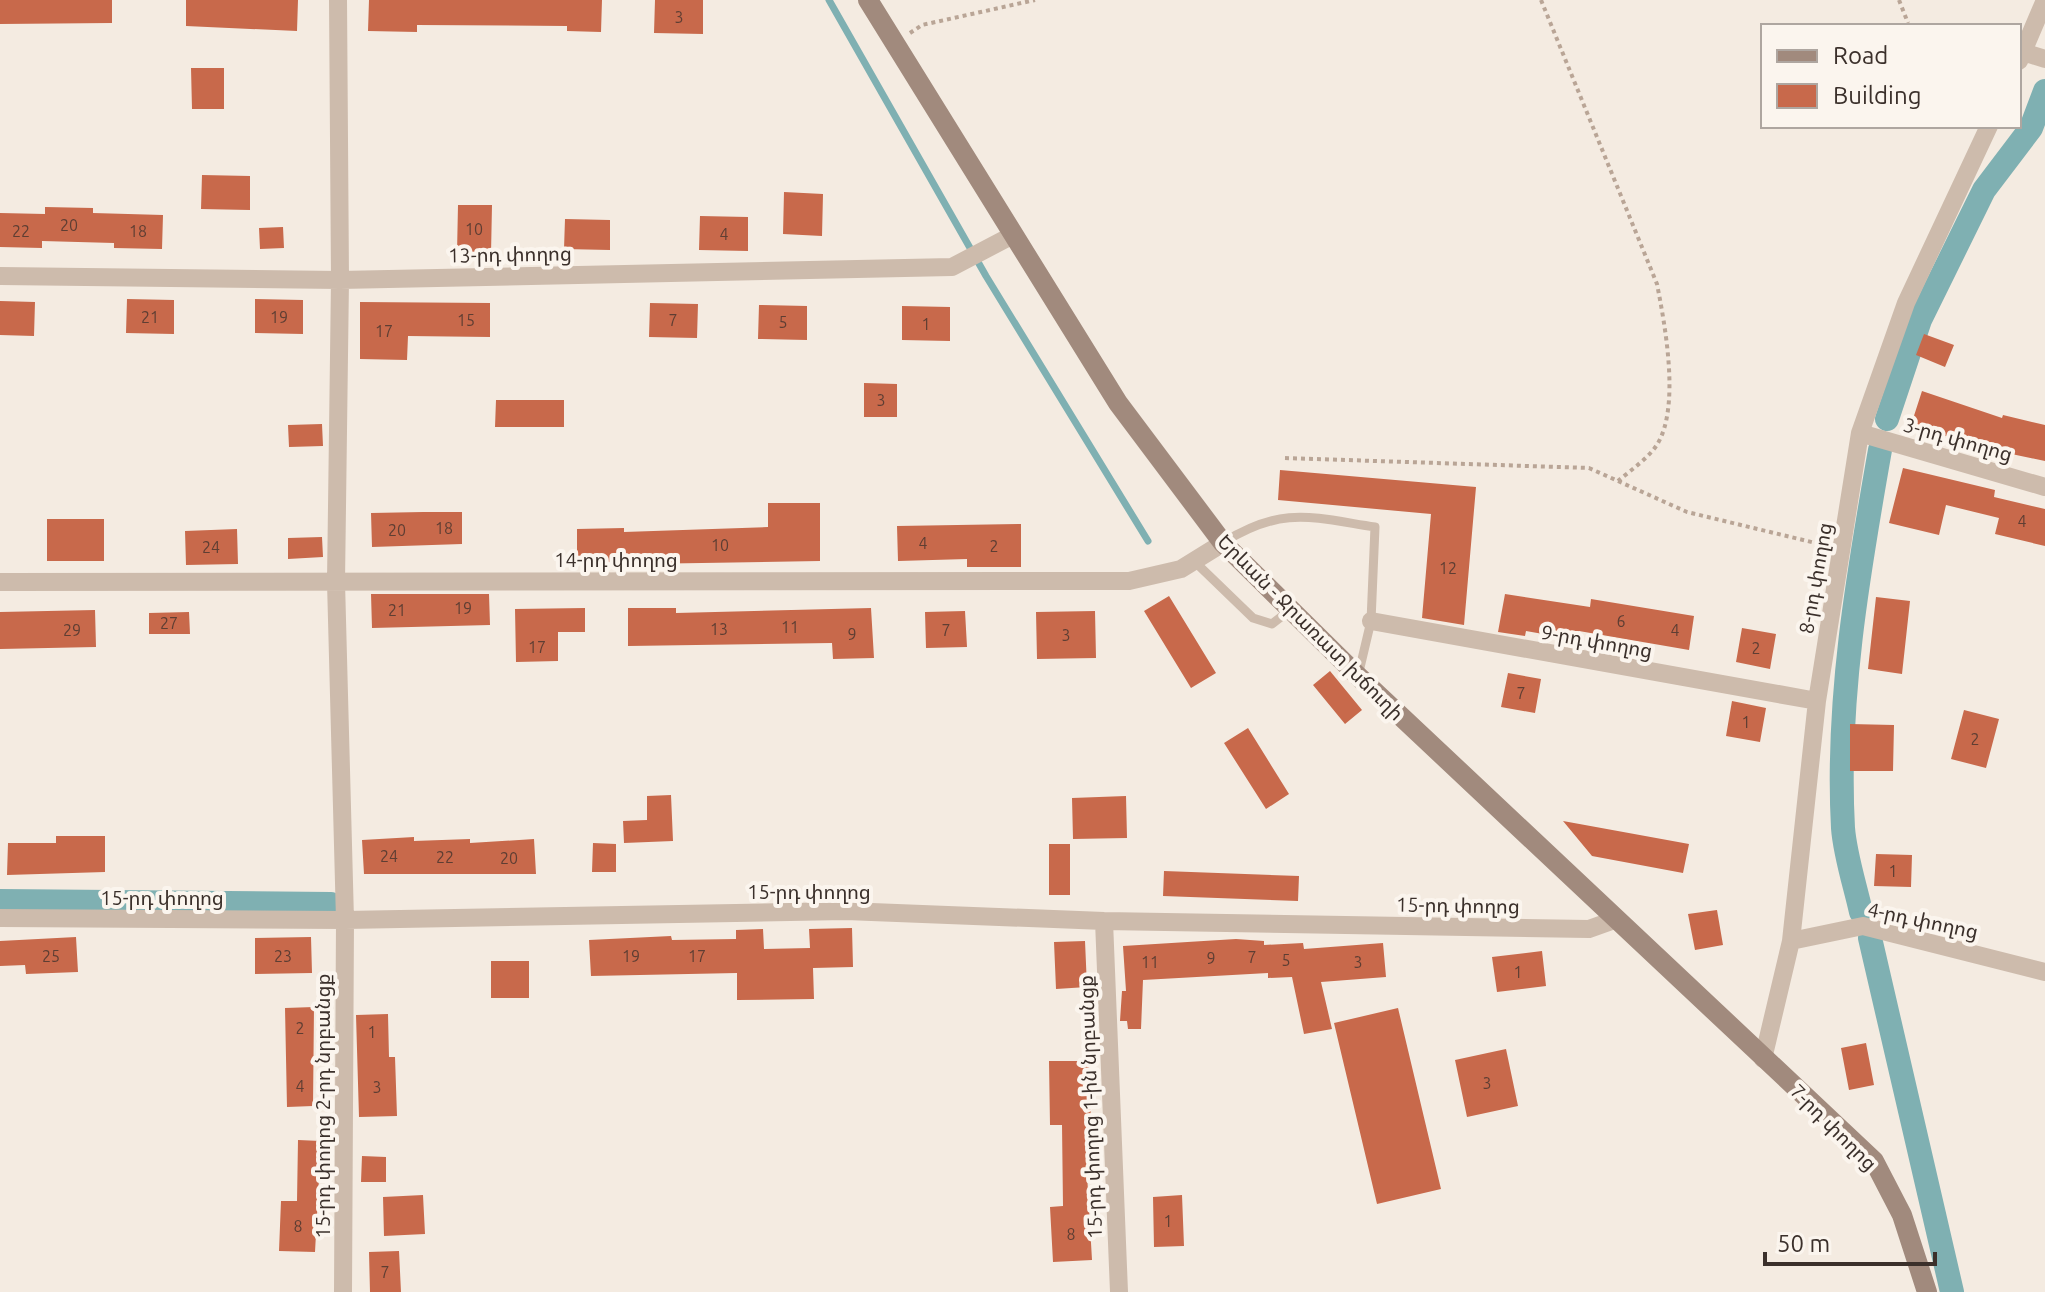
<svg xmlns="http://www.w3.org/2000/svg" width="2045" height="1292" viewBox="0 0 2045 1292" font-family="Ubuntu,'Noto Sans Armenian',sans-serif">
<rect width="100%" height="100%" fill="#f4ebe1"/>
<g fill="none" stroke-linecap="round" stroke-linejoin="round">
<path stroke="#7fb0b2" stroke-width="7" d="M829,0L986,276L1148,541"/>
<path stroke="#7fb0b2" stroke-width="24" d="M1887,419L1920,320L1984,190L2031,128L2045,91
M0,901L331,904
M1861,912C1855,885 1845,855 1843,828C1836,702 1858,574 1880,450
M1870,938L1952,1292"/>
</g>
<path fill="#c8694b" d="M0,0H112V23L0,24Z
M186,0H298L297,31L186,26Z
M369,0H602L601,32L567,31V26L417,25V32L368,31Z
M655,0H703V34L654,33Z
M191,68H224V109H192Z
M202,175L250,176V210L201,209Z
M784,192L823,194L822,236L783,234Z
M458,205H492L491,254L457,253Z
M45,207L93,208V213L163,215L162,249L114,248V243L42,241V248L0,247V213L45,214Z
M700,216L748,217V251L699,250Z
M565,219L610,220V250L564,249Z
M283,227L284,248L260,249L259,228Z
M127,299L174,300V334L126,333Z
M255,299L303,300V334L255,333Z
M0,301L35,302L34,336L0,335Z
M360,302L490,303V337L408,336L407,360L360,359Z
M650,303L698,304L697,338L649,337Z
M759,305L807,306V340L758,339Z
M902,306L950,307V341L902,340Z
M1924,334L1954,345L1945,367L1916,355Z
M864,383L897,384V417H864Z
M1922,391L2002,418L2003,415L2045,425V461L1983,448L1911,425Z
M496,400H564V427H495Z
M322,424L323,446L289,447L288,425Z
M1903,468L1995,490L1994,497L2045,509V546L1995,534L1999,518L1946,505L1939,535L1889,523Z
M1280,470L1476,487L1464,625L1422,618L1431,514L1278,500Z
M768,503H820V561L577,565V529L624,528V532L768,527Z
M423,512H462V544L372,547L371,513Z
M47,519H104V561H47Z
M1021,524V567H967V559L898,561L897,526Z
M237,529L238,564L186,565L185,531Z
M322,537L323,557L288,559V538Z
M371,594H489L490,625L372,628Z
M1505,594L1590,607L1591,599L1694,616L1689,650L1579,631L1577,640L1526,631L1525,636L1498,632Z
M1169,596L1216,673L1191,688L1144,611Z
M1876,597L1910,601L1902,674L1868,669Z
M585,608V632H558V661L516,662L515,609Z
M628,608H676V613L871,608L874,658L833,659L832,643L628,646Z
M95,610L96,647L0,649V612Z
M965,611L967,647L926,648L925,612Z
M1095,611L1096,658L1037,659L1036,612Z
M189,612L190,634H149V613Z
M1742,628L1776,634L1770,669L1736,662Z
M1330,671L1362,710L1345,724L1313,685Z
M1508,673L1541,679L1535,713L1501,707Z
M1732,701L1766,708L1760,742L1726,736Z
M1964,710L1999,719L1986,768L1951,759Z
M1850,724L1894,725L1893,771H1850Z
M1248,728L1289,794L1266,809L1224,743Z
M671,795L673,841L624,843L623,821L647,820V796Z
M1126,796L1127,838L1073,839L1072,798Z
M1563,821L1689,844L1683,873L1592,856Z
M56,836H105V872L7,875L8,843H56Z
M414,837V841L470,839V843L534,839L536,874H364L362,840Z
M593,843L616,844V872H592Z
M1049,844H1070V895H1049Z
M1876,854L1912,855L1911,887L1874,886Z
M1164,871L1299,876L1298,901L1163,896Z
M1717,910L1723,945L1695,950L1688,914Z
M852,928L853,967L813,968L814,999L737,1000V973L591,976L589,940L671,936L672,940L736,939V930L763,929L764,949L810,948L809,929Z
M76,937L78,972L26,974L25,965L0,966V941Z
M311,937L312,973L255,974V938Z
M1236,939L1264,941V945L1303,943L1304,949L1383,943L1386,977L1321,982L1332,1029L1304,1034L1292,977L1268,978V973L1143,980L1141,1029H1128L1127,1021H1120L1122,991H1126L1123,946Z
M1085,941L1087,987L1056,989L1054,942Z
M1542,951L1546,986L1497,992L1492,957Z
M491,961H529V998H491Z
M314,1007L313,1106L287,1107L285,1008Z
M1398,1008L1441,1189L1377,1204L1334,1023Z
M388,1014L389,1057H395L397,1116L359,1117L356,1015Z
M1866,1043L1874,1085L1849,1090L1841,1048Z
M1506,1049L1518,1106L1467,1117L1455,1060Z
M1049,1061H1089L1091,1125H1088L1087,1174L1092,1260L1053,1262L1050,1207L1063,1206L1062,1125H1050Z
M298,1140L321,1141L315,1252L279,1251L281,1201H297Z
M362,1156L386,1157V1182H361Z
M423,1195L425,1234L384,1236L383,1197Z
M1182,1195L1184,1246L1154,1247L1153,1197Z
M399,1251L401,1292H370L369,1252Z"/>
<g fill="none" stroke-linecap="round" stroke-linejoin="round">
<path stroke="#b9a596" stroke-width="4" stroke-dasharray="4 4" stroke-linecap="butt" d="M1541,0L1657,284C1665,325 1680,405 1658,443C1650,457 1631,470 1618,481
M1899,0L1908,23
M910,33L922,25L1035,0
M1285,458L1589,468L1687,512L1824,545"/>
<path stroke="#cdbbac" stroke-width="9" d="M1224,542C1283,506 1310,517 1375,527L1371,621L1358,676
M1194,561L1253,618L1272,624L1290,610"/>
<path stroke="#cdbbac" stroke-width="18" d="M338,0L340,280L336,582L345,920L343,1292
M2023,52L2045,59
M2019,61L2045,0
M0,276L340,280L952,267L1013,235
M1860,433L2045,487
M0,582L1129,581L1181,569L1223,543
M1371,621L1817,701
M0,918L345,920L846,911L1104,921L1589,929L1617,919
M1104,921L1119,1292
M1791,941L1863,926L2045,972
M1763,1059L1791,941L1817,701L1860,433L1906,303L1989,126"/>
<path stroke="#a18a7d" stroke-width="20" d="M868,0L1118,403L1223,543L1358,676L1874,1161L1902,1215L1927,1292"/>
</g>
<g text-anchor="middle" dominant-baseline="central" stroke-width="8" stroke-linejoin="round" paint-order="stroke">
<g font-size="16" fill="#5e3e33">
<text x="679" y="17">3</text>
<text x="69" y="225">20</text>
<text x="474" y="229">10</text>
<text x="21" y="231">22</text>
<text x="138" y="231">18</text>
<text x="724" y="234">4</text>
<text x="150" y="317">21</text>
<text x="279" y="317">19</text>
<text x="466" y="320">15</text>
<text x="673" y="320">7</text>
<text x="783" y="322">5</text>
<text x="926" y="324">1</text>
<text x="384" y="331">17</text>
<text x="881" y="400">3</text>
<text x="2022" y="521">4</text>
<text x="444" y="528">18</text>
<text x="397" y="530">20</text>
<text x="923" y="543">4</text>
<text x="720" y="545">10</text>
<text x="994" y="546">2</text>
<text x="211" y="547">24</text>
<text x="1448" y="568">12</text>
<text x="463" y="608">19</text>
<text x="397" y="610">21</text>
<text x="1621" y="621">6</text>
<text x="169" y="623">27</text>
<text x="790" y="627">11</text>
<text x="719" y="629">13</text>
<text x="72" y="630">29</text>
<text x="946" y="630">7</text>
<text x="1675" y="630">4</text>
<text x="852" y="634">9</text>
<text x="1066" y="635">3</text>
<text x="537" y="647">17</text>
<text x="1756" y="648">2</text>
<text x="1521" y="693">7</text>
<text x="1746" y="722">1</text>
<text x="1975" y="739">2</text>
<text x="389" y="856">24</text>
<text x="445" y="857">22</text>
<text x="509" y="858">20</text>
<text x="1893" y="871">1</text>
<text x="51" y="956">25</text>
<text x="283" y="956">23</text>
<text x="631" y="956">19</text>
<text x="697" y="956">17</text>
<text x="1252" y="957">7</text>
<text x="1211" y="958">9</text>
<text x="1286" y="960">5</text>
<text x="1150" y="962">11</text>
<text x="1358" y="962">3</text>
<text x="1518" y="972">1</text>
<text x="300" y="1028">2</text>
<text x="372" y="1032">1</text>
<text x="1487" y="1083">3</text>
<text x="300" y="1086">4</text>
<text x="377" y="1087">3</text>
<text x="1168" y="1221">1</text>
<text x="298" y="1226">8</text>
<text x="1071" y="1234">8</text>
<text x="385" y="1272">7</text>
</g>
<g font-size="20" fill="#3b302b" stroke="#fbf5ee">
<text transform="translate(510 254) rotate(-1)">13-րդ փողոց</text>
<text transform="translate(1958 439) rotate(16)">3-րդ փողոց</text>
<text x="616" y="559">14-րդ փողոց</text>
<text transform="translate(1815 578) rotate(-80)">8-րդ փողոց</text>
<text transform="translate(1311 627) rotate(45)">Երևան - Ջրառատ խճուղի</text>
<text transform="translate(1597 641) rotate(10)">9-րդ փողոց</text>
<text x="809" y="891">15-րդ փողոց</text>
<text x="162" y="897">15-րդ փողոց</text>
<text transform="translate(1458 905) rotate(1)">15-րդ փողոց</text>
<text transform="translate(1923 920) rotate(12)">4-րդ փողոց</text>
<text transform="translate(322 1106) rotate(-90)">15-րդ փողոց 2-րդ նրբանցք</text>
<text transform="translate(1090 1107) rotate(-92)">15-րդ փողոց 1-ին նրբանցք</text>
<text transform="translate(1834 1127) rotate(45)">7-րդ փողոց</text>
</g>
</g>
<rect x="1761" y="24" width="260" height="104" fill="#fbf5ee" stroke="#aea6a0" stroke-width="2"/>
<rect x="1777" y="50" width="40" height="12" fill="#a18a7d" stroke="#aea6a0" stroke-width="2"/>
<text x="1833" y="64" font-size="24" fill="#3b302b">Road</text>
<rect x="1777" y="84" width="40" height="24" fill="#c8694b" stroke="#aea6a0" stroke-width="2"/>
<text x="1833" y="104" font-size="24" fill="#3b302b">Building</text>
<path d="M1765 1252v12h170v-12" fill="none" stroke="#3b302b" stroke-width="4"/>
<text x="1777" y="1252" font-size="24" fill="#3b302b" stroke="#fbf5ee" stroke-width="6" paint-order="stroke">50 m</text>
</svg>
